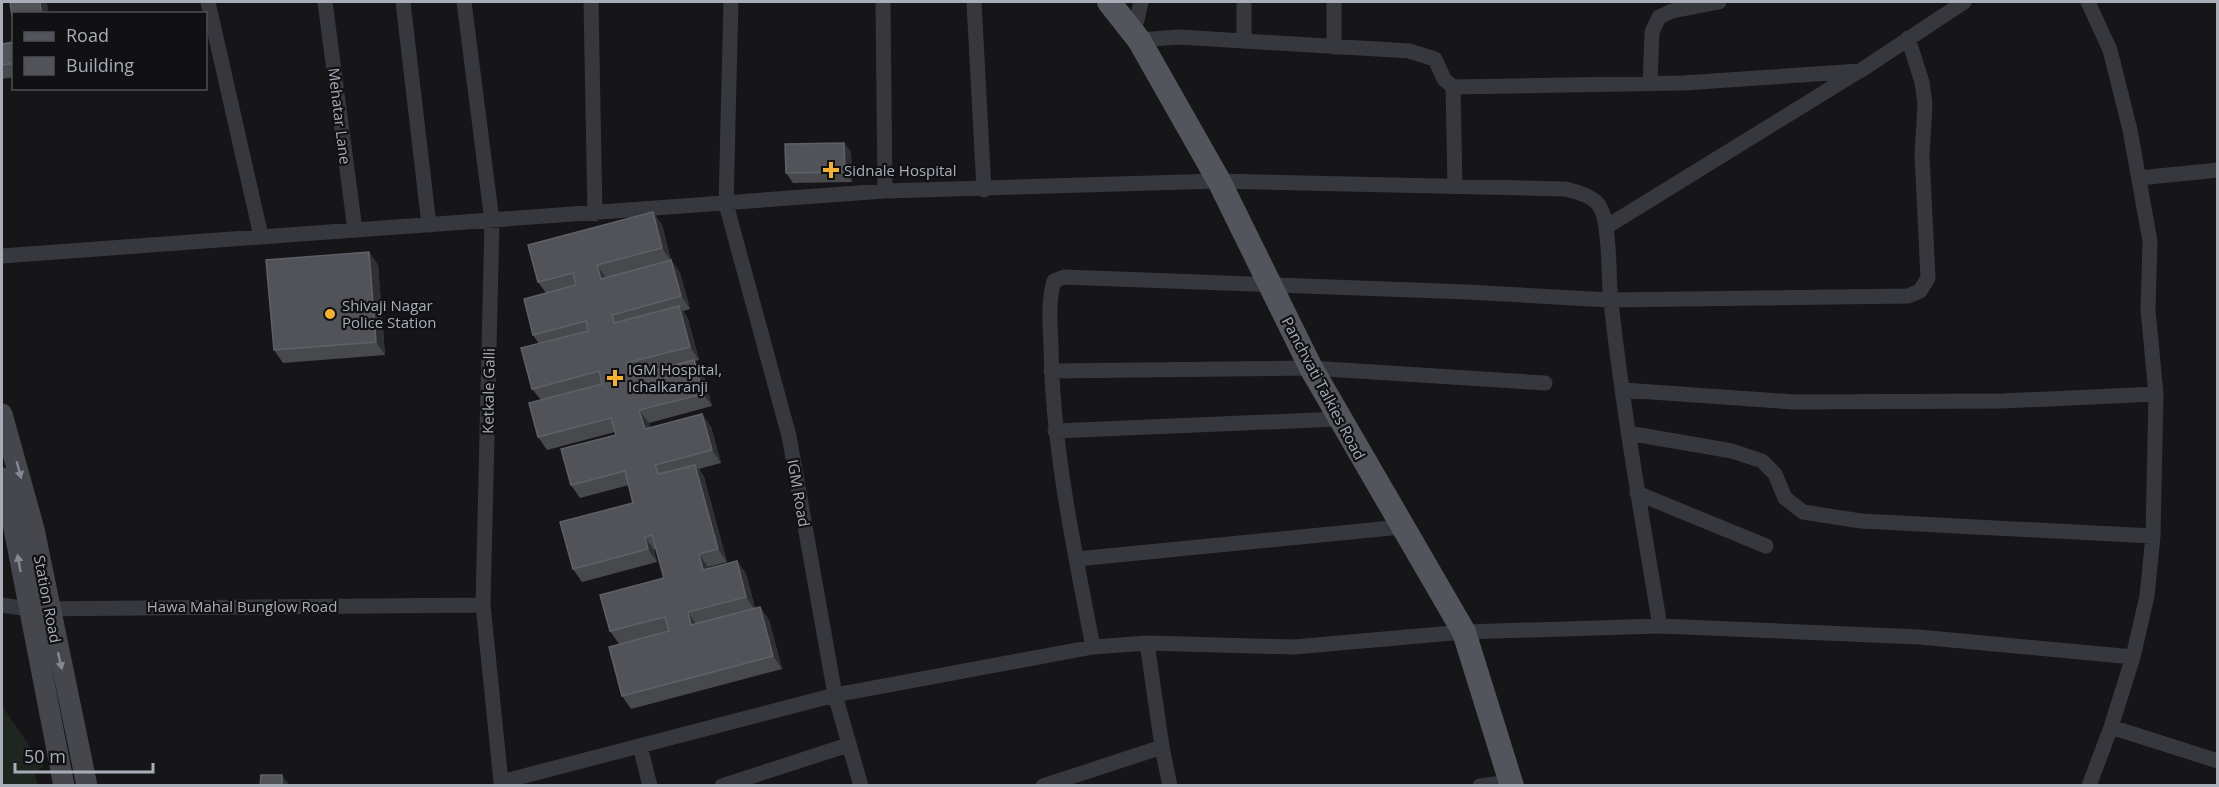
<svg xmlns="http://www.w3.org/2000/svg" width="2219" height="787" viewBox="0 0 2219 787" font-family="'Open Sans',sans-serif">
<rect width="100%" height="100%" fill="#161618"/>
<path fill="#1e261f" d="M2,706L44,767L34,772L38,785H2Z"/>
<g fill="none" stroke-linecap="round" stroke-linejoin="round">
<path stroke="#37383d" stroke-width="15" d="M208,2L261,236
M325,2L355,230
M403,2L429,225
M464,2L492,221L483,605L501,782
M591,2L595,214
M731,2L726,204L789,436L835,695L861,786
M883,2L885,191
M974,2L984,190
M1244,2V40
M1334,2V47
M2088,2L2110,50L2130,130L2150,241L2148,310L2156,394L2153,536L2147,596L2133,657L2111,727L2089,786
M1130,26L1137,20L1141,2
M1139,40L1179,37L1409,51L1435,59L1444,79L1453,87L1683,83L1860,71L1964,2
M1650,84L1652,32L1659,17L1672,11L1719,2
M1453,87L1455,186
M2139,178L2218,170
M1606,227L1859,71
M2,256L885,191L1219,181L1565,189C1576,192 1590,195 1598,204C1611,219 1608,281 1611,302C1623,411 1642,518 1660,626
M1051,371L1311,368L1545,383
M1623,390L1794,402L2002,401L2156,394
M1055,431L1338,419
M1628,433L1732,451L1762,461L1775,474L1785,498L1803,512L1861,521L2153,536
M1637,493L1766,546
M1077,559L1401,527
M2,605L28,609L483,605
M1147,643L1162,747L1170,786
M1093,647C1074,548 1052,446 1051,345C1050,323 1048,302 1054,281L1064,277L1467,292L1610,300L1908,296L1920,291L1928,278L1922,155L1925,104L1922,82L1908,38
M2111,727L2218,761
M640,746L650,786
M501,786V782L835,695L1093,647L1147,643L1294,647L1464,632L1660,626L1919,637L2133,657
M722,786L848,745
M1043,786L1162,747
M1480,786L1510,782"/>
<path stroke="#45474d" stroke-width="21" d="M2,414L34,529L87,786
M2,478L10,508L64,786"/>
<path stroke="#53555c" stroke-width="24" d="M1109,2L1139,40L1219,181L1311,368L1464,632L1512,786"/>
</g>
<path fill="#47494d" d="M14,42V77L2,79V44Z
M844,143L851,152L852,182L793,183L786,173Z
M653,212L662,225L671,260L680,273L690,309L683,311L688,319L699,360L695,361L703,373L712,406L649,423L650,428L702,414L711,427L721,463L699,469L704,477L727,562L708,567V568L737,561L746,574L755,608L760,607L769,620L782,669L631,709L622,696L619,644L610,631L664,578L656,549L654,550L657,562L582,582L573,569L633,503L629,485L580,498L571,485L616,435L615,432L547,450L538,437L541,400L532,389L539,344L533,335L546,293L538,282Z
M369,252L378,265L385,355L283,363L274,350Z"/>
<path fill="#2f3033" d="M40,2H47L49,14H43L41,12Z
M844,143L851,152L852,182L845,172Z
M653,212L662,225L671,261L662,248Z
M369,252L378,265L385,355L376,342Z
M671,260L680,273L690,309L681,296Z
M597,265L606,278L601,279Z
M679,306L688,319L699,360L690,347Z
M694,360L703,373L712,406L703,394Z
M626,363L635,376L630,377Z
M639,410L649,423L654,442L645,429Z
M702,414L711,427L721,463L712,450Z
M695,465L704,477L727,562L718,549Z
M645,537L654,550L657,562L648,549Z
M699,554L708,567L712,582L703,570Z
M737,561L746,574L755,610L746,597Z
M760,607L769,620L782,669L773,656Z
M688,612L697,625H691Z
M282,775L289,785V786H282Z"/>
<path fill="#525359" stroke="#5f6168" stroke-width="1.5" d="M10,2H40L41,12L28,14H14V15L12,16Z
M14,42V63L2,65V44Z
M844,143L845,172L786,173L785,144Z
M653,212L662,248L597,265L601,279L671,260L681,296L612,315L614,323L679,306L690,347L626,363L630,377L694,360L703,394L639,410L645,429L702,414L712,450L655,465L658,474L695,465L718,549L699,554L703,570L737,561L746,597L688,612L691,625L760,607L773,656L622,696L609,647L669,631L665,617L610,631L600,595L664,578L652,535L645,537L648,549L573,569L560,522L633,503L625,471L571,485L561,449L616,435L611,418L538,437L529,403L602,384L599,371L532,389L521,348L588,331L586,321L533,335L524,299L576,285L573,273L538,282L528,245Z
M369,252L376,342L274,350L266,260Z
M261,775H282V786H260Z"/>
<defs><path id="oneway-solid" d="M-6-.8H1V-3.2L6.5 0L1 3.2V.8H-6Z" transform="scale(1.5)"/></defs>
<g fill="#858993">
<use href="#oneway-solid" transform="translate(19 470) rotate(75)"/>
<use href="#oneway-solid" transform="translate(19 563) rotate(-100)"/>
<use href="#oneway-solid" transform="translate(60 661) rotate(77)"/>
</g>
<g fill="#f2b134" stroke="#111113" stroke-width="2">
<path d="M828 161h6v6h6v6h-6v6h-6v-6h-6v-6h6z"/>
<circle cx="330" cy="314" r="6"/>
<path d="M612 369h6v6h6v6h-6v6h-6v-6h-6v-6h6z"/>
</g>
<g text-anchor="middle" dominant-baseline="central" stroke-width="4.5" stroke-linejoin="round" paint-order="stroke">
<g font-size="15" fill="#a8adb8" stroke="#111113">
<text transform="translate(340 116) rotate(83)">Mehatar Lane</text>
<text transform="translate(1324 388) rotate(62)">Panchvati Talkies Road</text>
<text transform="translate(488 391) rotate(-89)">Ketkale Galli</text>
<text transform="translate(799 493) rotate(80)">IGM Road</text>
<text transform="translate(48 599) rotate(79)">Station Road</text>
<text x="242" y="606">Hawa Mahal Bunglow Road</text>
</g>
<g font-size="15" fill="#a8adb8" stroke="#111113" text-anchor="start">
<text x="844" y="170">Sidnale Hospital</text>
<text x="342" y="305">Shivaji Nagar<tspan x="342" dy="17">Police Station</tspan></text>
<text x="628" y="369">IGM Hospital,<tspan x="628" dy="17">Ichalkaranji</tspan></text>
</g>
</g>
<rect width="2219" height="787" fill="none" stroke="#a8adb8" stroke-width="6"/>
<rect x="12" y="12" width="195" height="78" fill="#111113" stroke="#4d4f55" stroke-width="1.5"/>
<rect x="24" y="32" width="30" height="9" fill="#53555c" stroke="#4d4f55" stroke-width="1.5"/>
<text x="66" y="42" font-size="18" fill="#a8adb8">Road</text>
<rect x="24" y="57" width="30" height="18" fill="#525359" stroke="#4d4f55" stroke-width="1.5"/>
<text x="66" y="72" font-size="18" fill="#a8adb8">Building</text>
<path d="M15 763v9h138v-9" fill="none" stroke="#a8adb8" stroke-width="3"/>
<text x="24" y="763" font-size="18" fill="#a8adb8" stroke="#111113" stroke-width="4.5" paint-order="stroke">50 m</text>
</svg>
